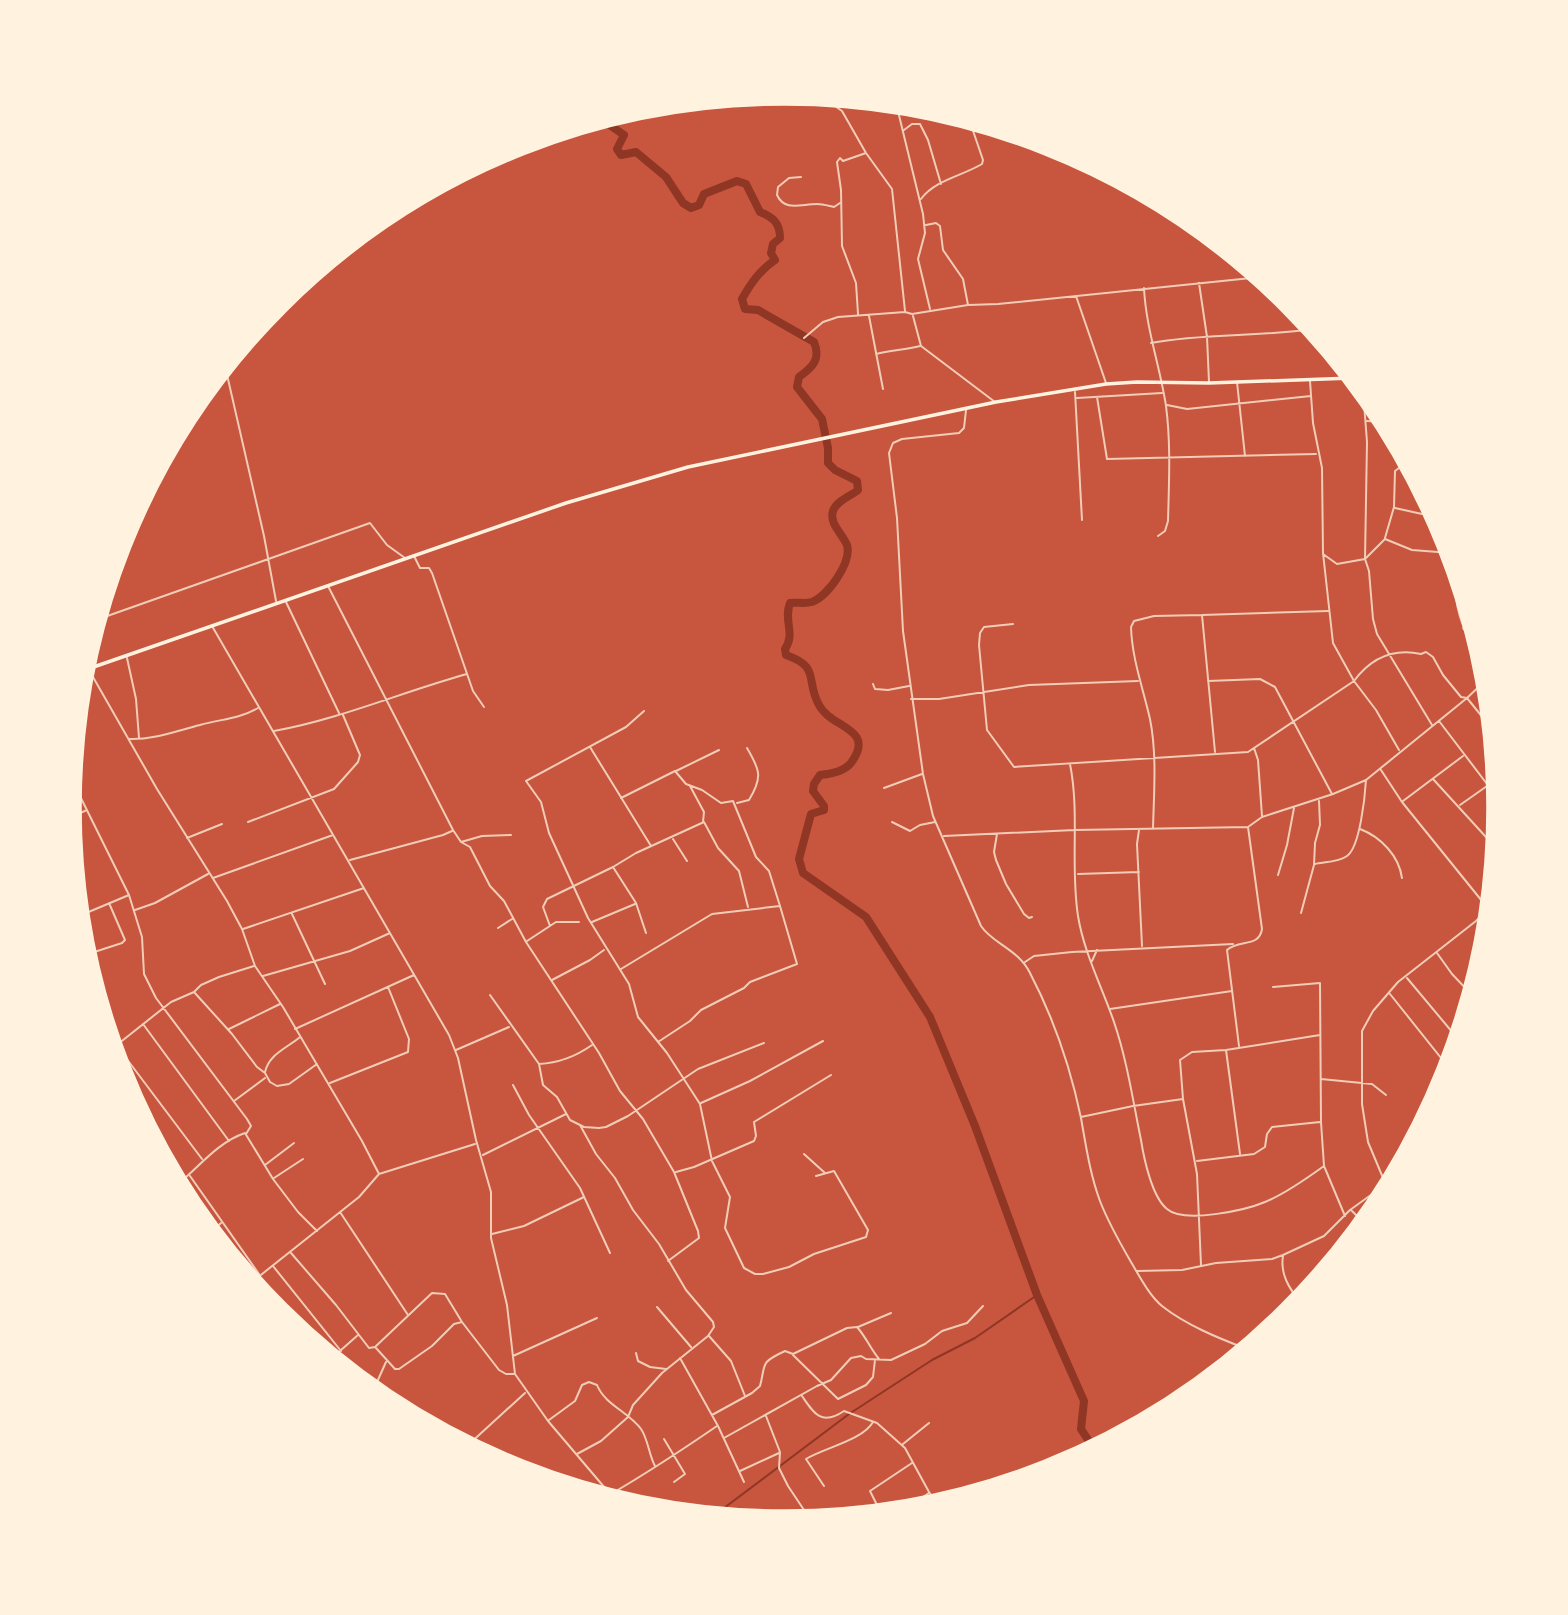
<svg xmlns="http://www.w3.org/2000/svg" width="1568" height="1615" viewBox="0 0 1568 1615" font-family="'PT Sans',sans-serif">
<rect width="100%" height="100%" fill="#c8553d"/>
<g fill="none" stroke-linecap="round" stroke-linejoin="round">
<path stroke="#8f3625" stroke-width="2" d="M717,1517L724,1508L849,1414L932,1360L975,1338L1037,1295"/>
<path stroke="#8f3625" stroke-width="8" d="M601,119L624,135L617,149L621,155L636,152L666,177L683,203L691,208L699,205L704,194L737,181L746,184L760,212C773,217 780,223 780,238L773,244L771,253L775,260C760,270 751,283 742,299L745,309L758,310L814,342C821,359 813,367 799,377L797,387L822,419L828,448V463L835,470L857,481L858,490C851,496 836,501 833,511C829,524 842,533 847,545C852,562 828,596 812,602C805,604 797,602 790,603C783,621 796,633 785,649L786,655C821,667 805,680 819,705C831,728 874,728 853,760C847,771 832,774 820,775L814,784L813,791L824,806V810L811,814L799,859L803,873L866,917L930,1017L975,1126L1037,1295L1084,1401L1081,1429L1094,1449"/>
<path stroke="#f1ccb7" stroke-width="2" d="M829,96L835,106L842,111L866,153L892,189L905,311
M896,103L923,214L925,233L918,259L930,309
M904,130L912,124H920L928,140L941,184
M801,177L789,178L778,187L777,195C785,212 801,204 817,204C823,204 829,206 834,207L840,203
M921,199C935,180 962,176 982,164L983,160L969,119
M926,225L936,223L940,226L943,250L963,279L968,305
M1199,283L1207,337L1209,382
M1144,288C1146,329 1160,366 1166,406C1171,444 1169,483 1168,521L1165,531L1158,536
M1076,296L1106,383
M858,314L856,283L842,246L841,190L837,162L840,158L843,161L866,153
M869,316L883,389
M913,316L921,346L995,402
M804,338L823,322L838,317L905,312L912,314L968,305L998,304L1261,277
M1151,343C1204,333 1259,337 1313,329
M876,354C891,350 905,350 920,346
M225,366L264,536L276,601
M1310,381L1313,423L1322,468L1323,553L1333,643L1354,681L1376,710L1399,750
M1237,382L1245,456
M1363,390L1367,442L1365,559L1369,571L1373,619L1377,634L1432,725
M1075,392L1082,520
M1097,397L1107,459L1316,454
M1077,398L1162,393
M1167,405L1187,409L1311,396
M966,410L964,428L959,433L902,439L893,443L889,453L897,518L903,631L923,774L933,816L981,926C993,944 1018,949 1030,973C1053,1017 1071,1070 1081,1118C1086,1146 1090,1174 1100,1201C1108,1222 1120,1243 1131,1262C1140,1277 1149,1295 1162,1306C1186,1325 1218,1338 1247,1349
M1367,421L1386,422
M1395,508L1422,514L1434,513
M1385,538L1394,507L1395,471L1407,462
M1323,554L1337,564L1365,559L1385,539L1412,550L1451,553
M414,556L420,568H429L432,573L473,691L484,707
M1454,561C1453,602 1460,632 1485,665
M328,586L453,830L461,842L470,847L490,886L504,901L526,942L599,1053L620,1091L643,1119L674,1172L698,1231L699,1238L668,1261
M286,602L339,713
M96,620L370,523L387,545L405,558
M1013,624L984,627L980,633L979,645L987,730L1014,767L1248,752L1354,681C1371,658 1393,648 1421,654L1426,652L1433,657L1443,675L1461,697L1467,698L1492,729
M212,626L449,1035L458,1058L476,1140L491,1192V1238L507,1305L515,1374L548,1421L616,1501
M1463,628L1467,634L1476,633
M127,658L136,699L139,738
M89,670L157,789L227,901L242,929L255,966L283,1007L362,1141L379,1174
M1208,681L1260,679L1275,687L1332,794
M873,684L875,689L888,690L909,686
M911,699H939L1029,685L1138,681
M644,711L626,727L526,781L541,802L549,833L588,918L629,984L638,1017L667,1053L700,1104L712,1161L730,1197L725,1228L744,1268L755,1274H763L789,1267L814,1254L866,1237L868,1230L834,1171L816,1176
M1439,721L1487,784
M274,731C340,719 402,692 467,674
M129,739C153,740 176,731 200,725C221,719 239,719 258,708
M590,747L651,846
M1254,748L1258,760L1262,816
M1215,752L1202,615L1328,611
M1070,764C1080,814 1070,865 1078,916C1084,953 1102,987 1114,1022C1127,1060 1133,1101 1141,1140C1144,1159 1152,1197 1167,1209C1184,1224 1246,1210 1265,1202C1285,1194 1306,1179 1324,1166
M1381,770L1402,802L1490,911
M676,771L719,750
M71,778L129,895L142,937L144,974L156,998L247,1119L251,1126L246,1134
M1433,779L1496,848
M690,786L704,812L703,822
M884,788L922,774
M621,798L675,771L686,784L702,790L721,803L733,801L756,857L769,871L780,906
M1403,801L1463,756
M737,803L749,800C763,777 760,770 747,748
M1460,805L1497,779
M69,818L87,810
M248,822L334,789L358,762L360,755L343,715
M892,822L910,831L920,825L935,822
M1153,828C1154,792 1157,754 1150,719C1143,688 1132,659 1131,627L1134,621L1154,616L1202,615
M1360,829C1381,837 1399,856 1402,878
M1139,830L1137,844L1142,946
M997,834L994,852L996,860L1006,884L1024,914L1029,918L1032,917
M944,836L1075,830L1248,827L1262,817L1333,794L1366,780L1467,698L1487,679
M187,838L222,824
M673,839L687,861
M461,842L482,836L511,835
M350,860L443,835L452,831
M1315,864C1324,862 1339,862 1347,856C1360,847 1365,796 1366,780
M613,867L636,853L704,822L718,848L739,871L748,907
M1078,874L1139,872
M1278,875L1287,845L1294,808
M213,878L333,835
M135,910L155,903L208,874
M1301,913L1314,865L1315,843L1320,825L1319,801
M292,914L325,984
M79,916L129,895
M592,922L635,904
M550,926L543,907L547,899L613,867L636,903L646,933
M498,928L512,919
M243,929L364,888
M527,941L556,922H579
M1437,953L1452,974L1472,995
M85,955L122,943L125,940L109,903
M1092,961L1097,950
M1025,962L1034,956L1072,952L1233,944
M621,969L712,914L780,906L797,964L750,982L744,988L701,1010L690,1021L658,1042
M263,976L350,951L390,933
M1407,978L1458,1039
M552,980L590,960L604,950
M1273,987L1320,983L1321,1122L1324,1166L1345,1216
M194,992L232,1034L257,1067L265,1073L270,1082L277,1086L289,1084L317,1064
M1390,994L1449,1068
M490,995L539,1064C559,1063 575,1057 592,1045
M1110,1009L1232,991
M143,1024L229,1141
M229,1029L280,1004
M295,1029L414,975
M117,1046L202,1159
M1239,1046L1227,950C1239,939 1259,948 1262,929L1248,827
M113,1048L171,1002L194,992L201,985L219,977L254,966
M456,1050L509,1027
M1226,1050L1240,1154
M539,1064L543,1085L557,1097L570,1120L584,1127L599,1128L606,1127L628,1116L698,1069L764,1043
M265,1072C269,1054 287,1048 300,1037
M1321,1079L1372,1084L1386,1095
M330,1083L408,1052L409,1039L388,987
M513,1085L529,1115L580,1188L610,1253
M234,1101L265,1078
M701,1103L750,1081L823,1041
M1081,1117L1133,1106L1183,1099
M804,1154L825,1173
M483,1155L566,1114
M1197,1161L1254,1154L1265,1147L1267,1134L1272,1127L1320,1122
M265,1165L294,1143
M170,1170L179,1183
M676,1172L694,1167L754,1141L756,1136L754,1122L831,1075
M190,1176L259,1274
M274,1178L303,1159
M178,1184C199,1167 218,1142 245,1133L273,1179L298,1212L317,1231
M1386,1185L1368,1142L1362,1104V1031L1373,1011L1398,982L1476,921L1490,907
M1368,1200L1380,1204
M1351,1210L1364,1223
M340,1212L408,1315
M211,1232L221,1223
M492,1234L524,1226L584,1197
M291,1253L336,1305L369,1348L375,1347L432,1293L445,1294L462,1322
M1283,1256C1280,1274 1289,1288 1300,1302
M1201,1265L1197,1174L1183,1099L1180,1060L1192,1052L1226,1050L1320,1035
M273,1266L341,1351
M1137,1271L1182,1270L1216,1263L1272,1259L1283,1255L1324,1236L1350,1210L1393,1179
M252,1282L359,1197L379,1174L475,1144
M657,1307L691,1347
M858,1327L891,1313
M709,1336L731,1361L745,1396
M376,1348L395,1369H399L432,1346L454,1324L462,1322L499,1370L506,1374H514
M636,1353L638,1361L650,1367L666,1369
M793,1355L838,1399L866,1385L873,1377L875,1360
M513,1356L597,1318
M332,1358L358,1335
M680,1358L718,1426L744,1482
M373,1391L386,1362
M802,1396C814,1414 822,1426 844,1411L877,1423L905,1448L929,1492L939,1505
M712,1415L752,1393L760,1386C766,1364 759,1363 785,1351L793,1354L847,1328L857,1327C866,1337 870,1348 879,1359
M766,1416L780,1452L779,1468L788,1486L810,1519
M549,1420L575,1401L582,1385L589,1382L597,1385C605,1405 629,1412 641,1429C648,1439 649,1455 655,1466
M724,1438L817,1386L831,1380L851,1358L861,1356L866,1359L891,1360L925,1344L942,1331L967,1323L983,1306
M664,1439L685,1474L674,1482
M903,1444L929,1423
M467,1446L525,1393
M577,1454L601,1441L628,1417L633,1405L662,1373L708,1336L714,1327L713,1322L686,1290L659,1244L633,1210L615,1178L596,1154L580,1125
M740,1471L779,1453
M824,1486L806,1459C824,1448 863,1440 873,1422
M611,1494C647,1473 682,1450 717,1426
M602,1497L607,1491
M877,1505L870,1491L912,1463
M893,1513L912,1504L929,1493
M801,1522L810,1519L811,1521"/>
<path stroke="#fff3e0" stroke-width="3.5" d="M82,671L566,503L688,467L996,402L1106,384L1137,382L1209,383L1353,378"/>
</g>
<path d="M0 0H1568V1615H0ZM783 104H785A703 703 0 0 1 1488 807V808A703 703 0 0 1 785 1511H783A703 703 0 0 1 80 808V807A703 703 0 0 1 783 104Z" fill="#fff3e0" fill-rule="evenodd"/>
<path fill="none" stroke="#fff3e0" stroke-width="3.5" d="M783 104H785A703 703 0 0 1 1488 807V808A703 703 0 0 1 785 1511H783A703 703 0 0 1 80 808V807A703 703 0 0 1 783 104Z"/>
</svg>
